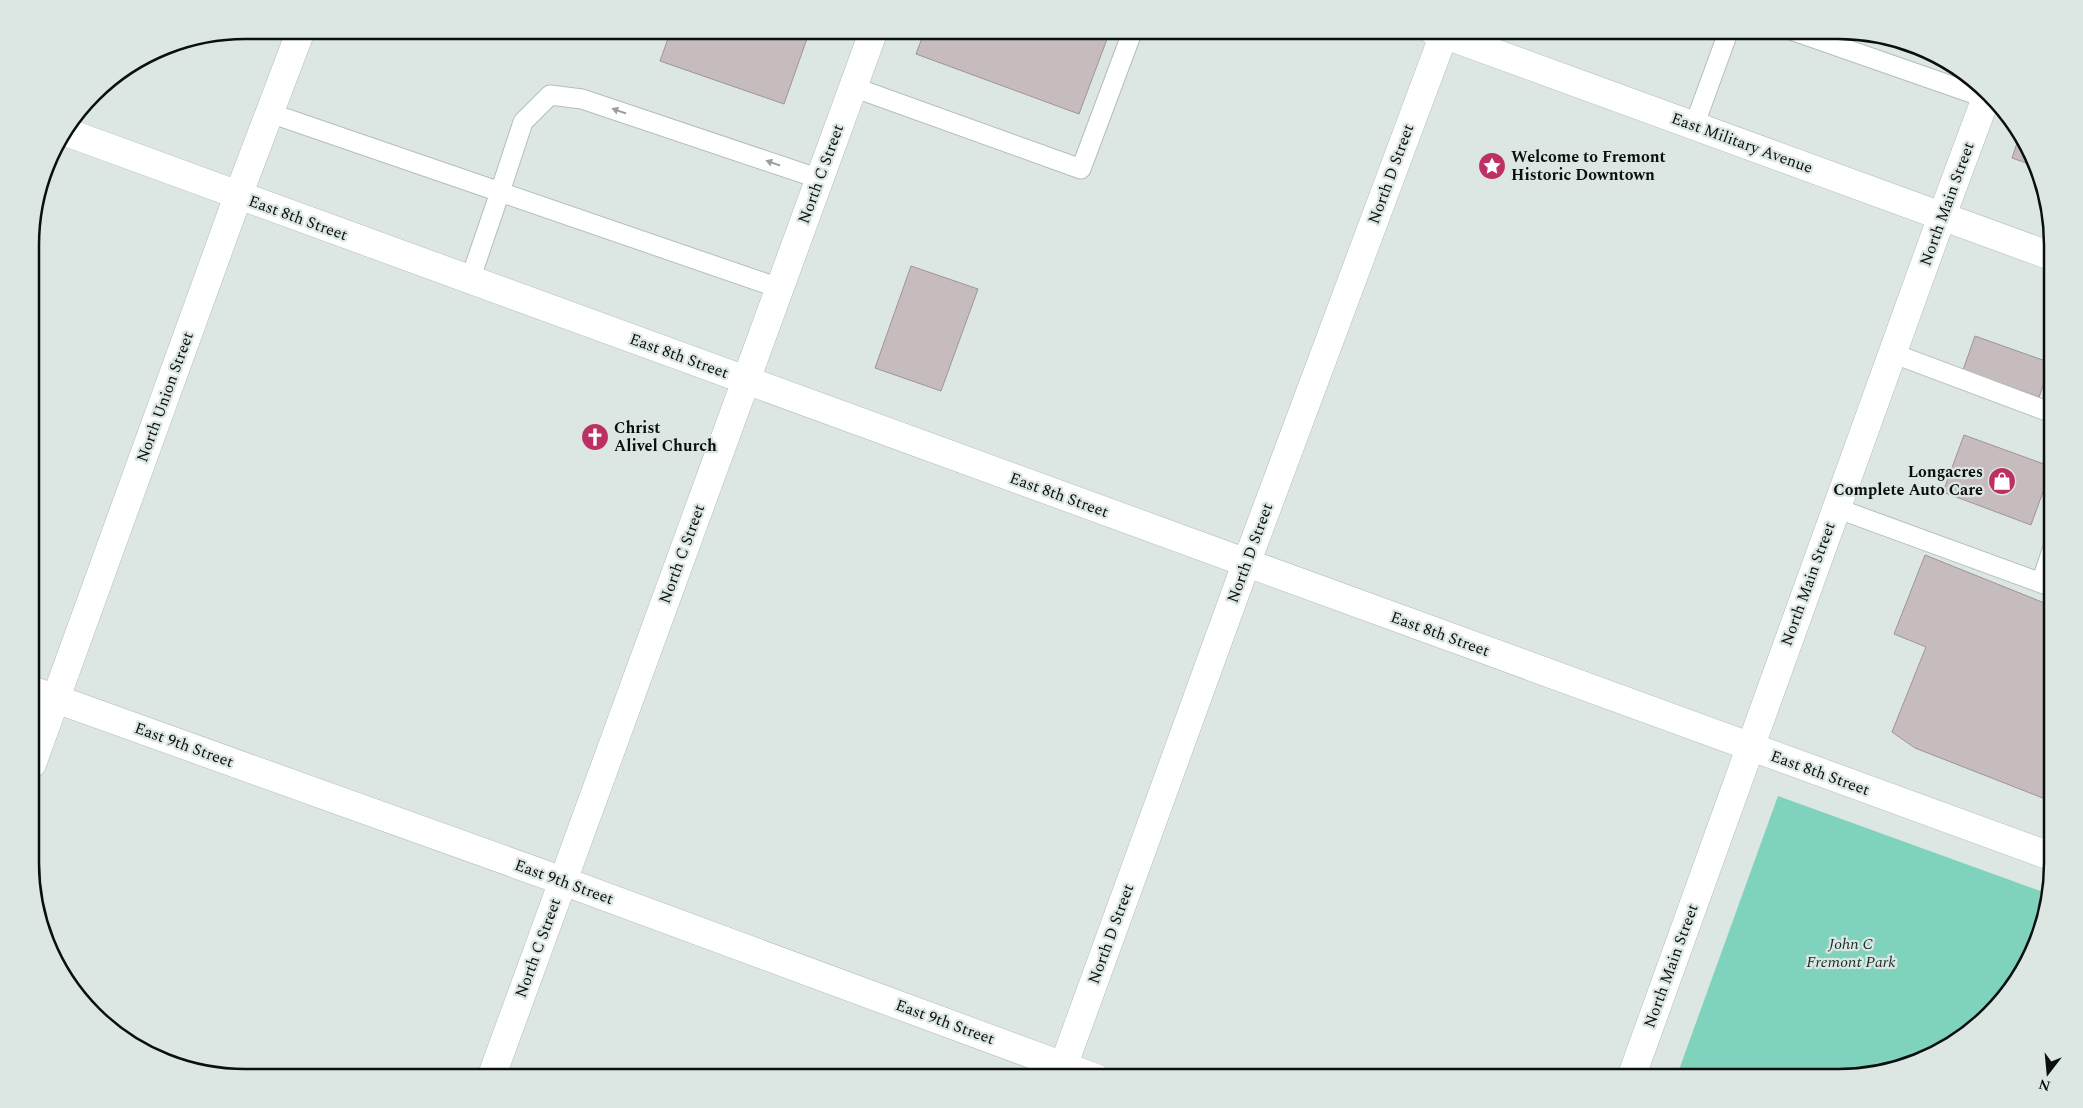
<svg xmlns="http://www.w3.org/2000/svg" width="2083" height="1108" viewBox="0 0 2083 1108" font-family="Spectral,serif">
<rect width="100%" height="100%" fill="#dce6e3"/>
<path fill="#7fd2bb" d="M1778,796L2046,893L2031,958L1999,1005L1957,1042L1907,1067L1852,1078H1676Z"/>
<path fill="#c6bcbe" stroke="#9e9497" d="M671,30H810L784,104L660,61Z
M925,30H1108L1110,31L1079,114L916,54Z
M1679,30H1700L1698,37Z
M2020,134L2032,165L2012,158Z
M911,266L978,289L941,391L875,368Z
M1975,336L2051,363L2039,397L1963,370Z
M1964,435L2052,467L2031,525L1943,492Z
M1925,555L2052,606L2053,802L1915,748L1892,732L1926,647L1894,634Z"/>
<g fill="none" stroke-linecap="round" stroke-linejoin="round">
<g stroke="#b4bebb" stroke-width="21">
<path id="service" d="M1791,30L1986,98
M853,87L1081,169L1133,30
M270,113L500,192L523,122L550,95L582,99L820,179
M1694,126L1729,30
M470,280L500,192L779,288
M1892,353L2052,413
M1836,508L2052,587
M2041,583L2052,550"/>
</g>
<g stroke="#b4bebb" stroke-width="29">
<path id="minor" d="M66,132L2053,857
M31,690L563,881L1096,1078
M32,764L238,196L301,30
M491,1078L874,30
M1059,1078L1246,564L1444,34"/>
</g>
<g stroke="#b4bebb" stroke-width="29">
<path id="tertiary" d="M1631,1078L1942,216"/>
</g>
<g stroke="#b4bebb" stroke-width="29">
<path id="secondary" d="M1432,30L2051,256
M1942,216L1988,92"/>
</g>
<use href="#service" stroke="#fff" stroke-width="19"/>
<use href="#minor" stroke="#fff" stroke-width="28"/>
<use href="#tertiary" stroke="#fff" stroke-width="28"/>
<use href="#secondary" stroke="#fff" stroke-width="28"/>
</g>
<defs><path id="oneway-solid" d="M-6-.8H1V-3.2L6.5 0L1 3.2V.8H-6Z" transform="scale(1.25)"/></defs>
<g fill="#9d9f9f">
<use href="#oneway-solid" transform="translate(619 111) rotate(-161)"/>
<use href="#oneway-solid" transform="translate(773 163) rotate(-161)"/>
</g>
<defs>
<g id="sight-disc" transform="scale(1.4375)"><circle r="9.5" fill="#bc3064" stroke="#dce6e3"/><path d="M0-6L1.8-2.2L6-1.7L2.9 1.2L3.7 5.4L0 3.3L-3.7 5.4L-2.9 1.2L-6-1.7L-1.8-2.2Z" fill="#fff"/></g>
<g id="church-disc" transform="scale(1.4375)"><circle r="9.5" fill="#bc3064" stroke="#dce6e3"/><path d="M-1.2-6h2.4v3.5h3.3v2.4h-3.3V6h-2.4V-.1h-3.3v-2.4h3.3Z" fill="#fff"/></g>
<g id="shop-disc" transform="scale(1.4375)"><circle r="9.5" fill="#bc3064" stroke="#dce6e3"/><path d="M-5-2.5h2.3a2.7 3.5 0 0 1 5.4 0H5L5.5 6h-11ZM-1.5-2.5h3a1.5 2.3 0 0 0-3 0Z" fill="#fff"/></g>
</defs>
<g fill-rule="evenodd">
<use href="#sight-disc" x="1492" y="166"/>
<use href="#church-disc" x="595" y="437"/>
<use href="#shop-disc" x="2002" y="481"/>
</g>
<g text-anchor="middle" dominant-baseline="central" stroke-width="4.5" stroke-linejoin="round" paint-order="stroke">
<g font-size="16" fill="#0b0f0e" stroke="#dce6e3">
<text transform="translate(1742 143) rotate(20)">East Military Avenue</text>
<text transform="translate(821 174) rotate(-70)">North C Street</text>
<text transform="translate(1391 174) rotate(-70)">North D Street</text>
<text transform="translate(1947 204) rotate(-70)">North Main Street</text>
<text transform="translate(298 218) rotate(20)">East 8th Street</text>
<text transform="translate(679 356) rotate(20)">East 8th Street</text>
<text transform="translate(165 397) rotate(-70)">North Union Street</text>
<text transform="translate(1059 495) rotate(20)">East 8th Street</text>
<text transform="translate(1250 553) rotate(-70)">North D Street</text>
<text transform="translate(682 554) rotate(-70)">North C Street</text>
<text transform="translate(1808 584) rotate(-70)">North Main Street</text>
<text transform="translate(1440 634) rotate(20)">East 8th Street</text>
<text transform="translate(184 745) rotate(20)">East 9th Street</text>
<text transform="translate(1820 773) rotate(20)">East 8th Street</text>
<text transform="translate(564 882) rotate(20)">East 9th Street</text>
<text transform="translate(1111 934) rotate(-70)">North D Street</text>
<text transform="translate(538 948) rotate(-70)">North C Street</text>
<text transform="translate(1671 966) rotate(-70)">North Main Street</text>
<text transform="translate(945 1022) rotate(20)">East 9th Street</text>
</g>
<g font-size="16" font-weight="bold" fill="#0b0f0e" stroke="#dce6e3" text-anchor="start">
<text x="1511" y="157">Welcome to Fremont<tspan x="1511" dy="18">Historic Downtown</tspan></text>
<text x="614" y="428">Christ<tspan x="614" dy="18">Alivel Church</tspan></text>
<text x="1983" y="472" text-anchor="end">Longacres<tspan x="1983" dy="18">Complete Auto Care</tspan></text>
</g>
<g font-size="16" font-style="italic" fill="#172e28" stroke="#dce6e3">
<text x="1851" y="944">John C<tspan x="1851" dy="18">Fremont Park</tspan></text>
</g>
</g>
<path d="M0 0H2083V1108H0ZM245 39H1838A206 206 0 0 1 2044 245V863A206 206 0 0 1 1838 1069H245A206 206 0 0 1 39 863V245A206 206 0 0 1 245 39Z" fill="#dce6e3" fill-rule="evenodd"/>
<path fill="none" stroke="#0b0f0e" stroke-width="2.5" d="M245 39H1838A206 206 0 0 1 2044 245V863A206 206 0 0 1 1838 1069H245A206 206 0 0 1 39 863V245A206 206 0 0 1 245 39Z"/>
<g transform="translate(2048 1073) rotate(196)" stroke="#dce6e3" stroke-width="4" paint-order="stroke">
<path d="M0-4L9 19L0 12L-9 19Z" fill="#0b0f0e"/>
<text y="-8" font-size="14" font-weight="bold" text-anchor="middle" fill="#0b0f0e">N</text>
</g>
</svg>
